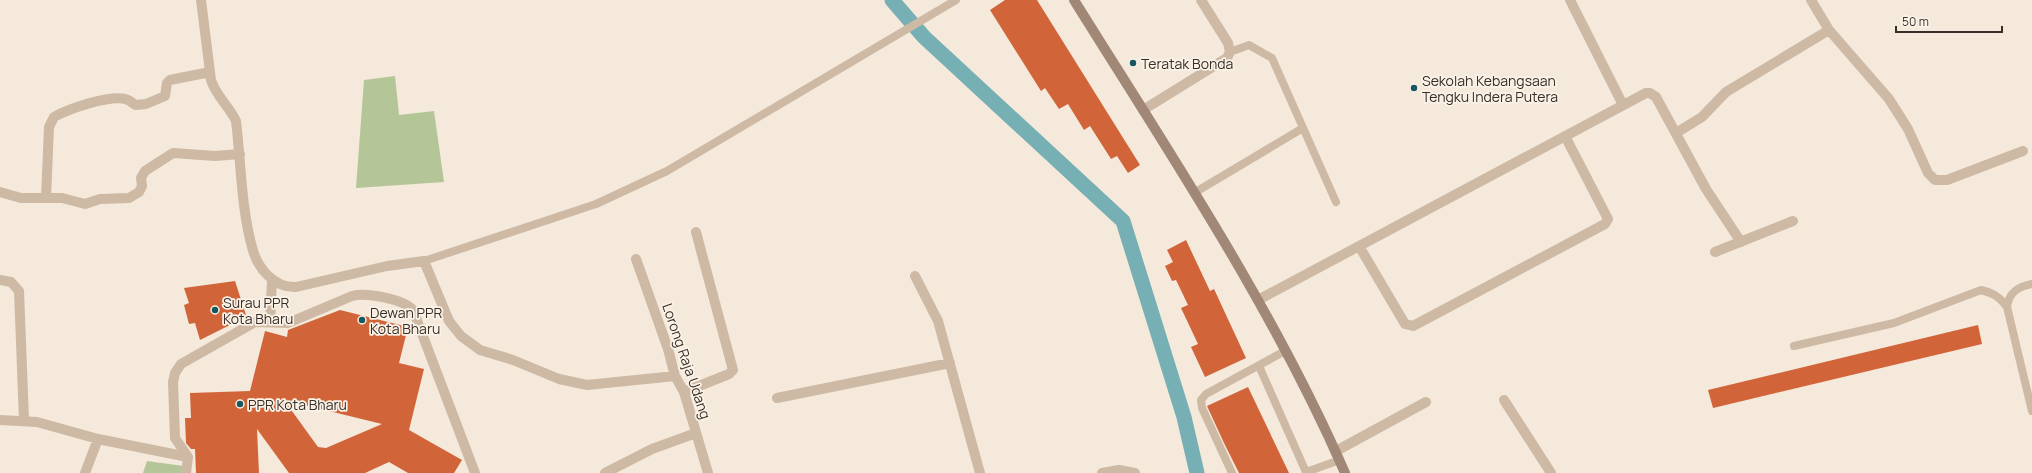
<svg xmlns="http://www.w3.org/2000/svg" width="2032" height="473" viewBox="0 0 2032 473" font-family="Manrope,sans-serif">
<rect width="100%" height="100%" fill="#f4e9da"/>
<path fill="#b4c598" d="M395,76L399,115L434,111L444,182L356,188L364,80Z
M147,461L183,466L181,473H143Z"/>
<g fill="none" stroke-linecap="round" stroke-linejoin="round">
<path stroke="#76afb4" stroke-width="15" d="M892,0L924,37L1123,221L1184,417L1197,473"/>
</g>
<path fill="#d2643a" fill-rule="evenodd" d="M1005,0H1037L1140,165L1128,173L1117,156L1111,159L1090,126L1084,130L1068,104L1059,109L1045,88L1041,91L990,10Z
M1186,240L1210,291L1214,289L1246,358L1205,377L1191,347L1198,344L1181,308L1188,305L1176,280L1172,281L1165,266L1173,262L1167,250Z
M235,281L246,315L231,320L232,324L200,340L195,323L189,324L184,305L189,303L184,288Z
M340,310L408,327L399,363L424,369L409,430L462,460L454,473H408L389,462L365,473H289L257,429L259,473H196L195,449H191L186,443L185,418H191L190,393L250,391L265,331L287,337L288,330ZM284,400L382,424L326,448L318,447Z
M1978,325L1982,344L1713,408L1708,390Z
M1248,387L1289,473H1239L1224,443L1207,406Z"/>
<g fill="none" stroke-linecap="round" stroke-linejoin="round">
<path stroke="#cdb9a4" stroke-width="8" d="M1230,52L1249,45L1272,58L1336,202
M1194,193L1303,128
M424,261L596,204L667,171L956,0
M2032,284C2018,287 2009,292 2007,307L2032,411
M1794,346L1894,323L1981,290C1993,293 2000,297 2007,307
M1259,366L1306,472L1340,460
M1232,473L1202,408L1201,400L1206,394L1285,351"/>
<path stroke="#cdb9a4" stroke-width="10" d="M201,0L211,80C216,96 229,106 236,121C241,162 241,207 252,247C257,268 274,288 296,287L387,266L424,261L449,321L461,336L480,350L513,360L559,379L587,385L675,376
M1570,0L1623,105
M1811,0L1829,30L1889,99L1908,129L1928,173L1935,180H1947L2023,151
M1143,110L1227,58L1230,52L1228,43L1201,0
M1676,133L1702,117L1726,92L1829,30
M0,192L21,198H62L85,204L100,199L129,198L139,192L142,186L141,178L145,171L173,153L215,156L240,154
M46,198L49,127L54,117C68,109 113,93 128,100C131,101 133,104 136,105L146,104L165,96L167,83L170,80L210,72
M1359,246L1405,324L1413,326L1605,224L1608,219L1565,136
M1715,252L1793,221
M636,259L668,349L675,376L684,392L708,473
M915,276L938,321L980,473
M0,280L11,282L19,291L24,420
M1258,300L1646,93H1650L1656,97L1706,189L1741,242
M270,322L272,281
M684,392L729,374L733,370L696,232
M777,398L950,363
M1504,400L1551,473
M0,420L37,422L98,439L85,473
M98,439L188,457
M1336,451L1426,402
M186,473L188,457L175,438L173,382L175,373L181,364L255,322L288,323L352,296C366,292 403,299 413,310L475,473
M605,473L652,449L696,433
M1102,473L1119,470L1135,473"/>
<path stroke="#a18776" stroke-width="10" d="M1074,0C1170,154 1272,306 1345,473"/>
</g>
<g fill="#18575e" stroke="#fbf3e7" stroke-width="1.5">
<circle cx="1133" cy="63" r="4"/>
<circle cx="1414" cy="88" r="4"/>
<circle cx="215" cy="310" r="4"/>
<circle cx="362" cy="320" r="4"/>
<circle cx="240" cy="404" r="4"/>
</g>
<g text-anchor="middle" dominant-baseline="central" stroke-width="3.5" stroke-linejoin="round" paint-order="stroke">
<g font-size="14" fill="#382d27" stroke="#fbf3e7" text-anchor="start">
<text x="1141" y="63">Teratak Bonda</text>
<text x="1422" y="80">Sekolah Kebangsaan<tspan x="1422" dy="16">Tengku Indera Putera</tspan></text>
<text x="223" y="302">Surau PPR<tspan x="223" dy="16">Kota Bharu</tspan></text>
<text x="370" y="312">Dewan PPR<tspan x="370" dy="16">Kota Bharu</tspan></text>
<text x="248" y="404">PPR Kota Bharu</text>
</g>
<g font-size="14" fill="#382d27" stroke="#fbf3e7">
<text transform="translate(687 361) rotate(71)">Lorong Raja Udang</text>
</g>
</g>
<path d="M1896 26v6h106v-6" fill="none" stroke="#382d27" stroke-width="2"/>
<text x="1902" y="26" font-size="12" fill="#382d27" stroke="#fbf3e7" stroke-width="3" paint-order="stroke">50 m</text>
</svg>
